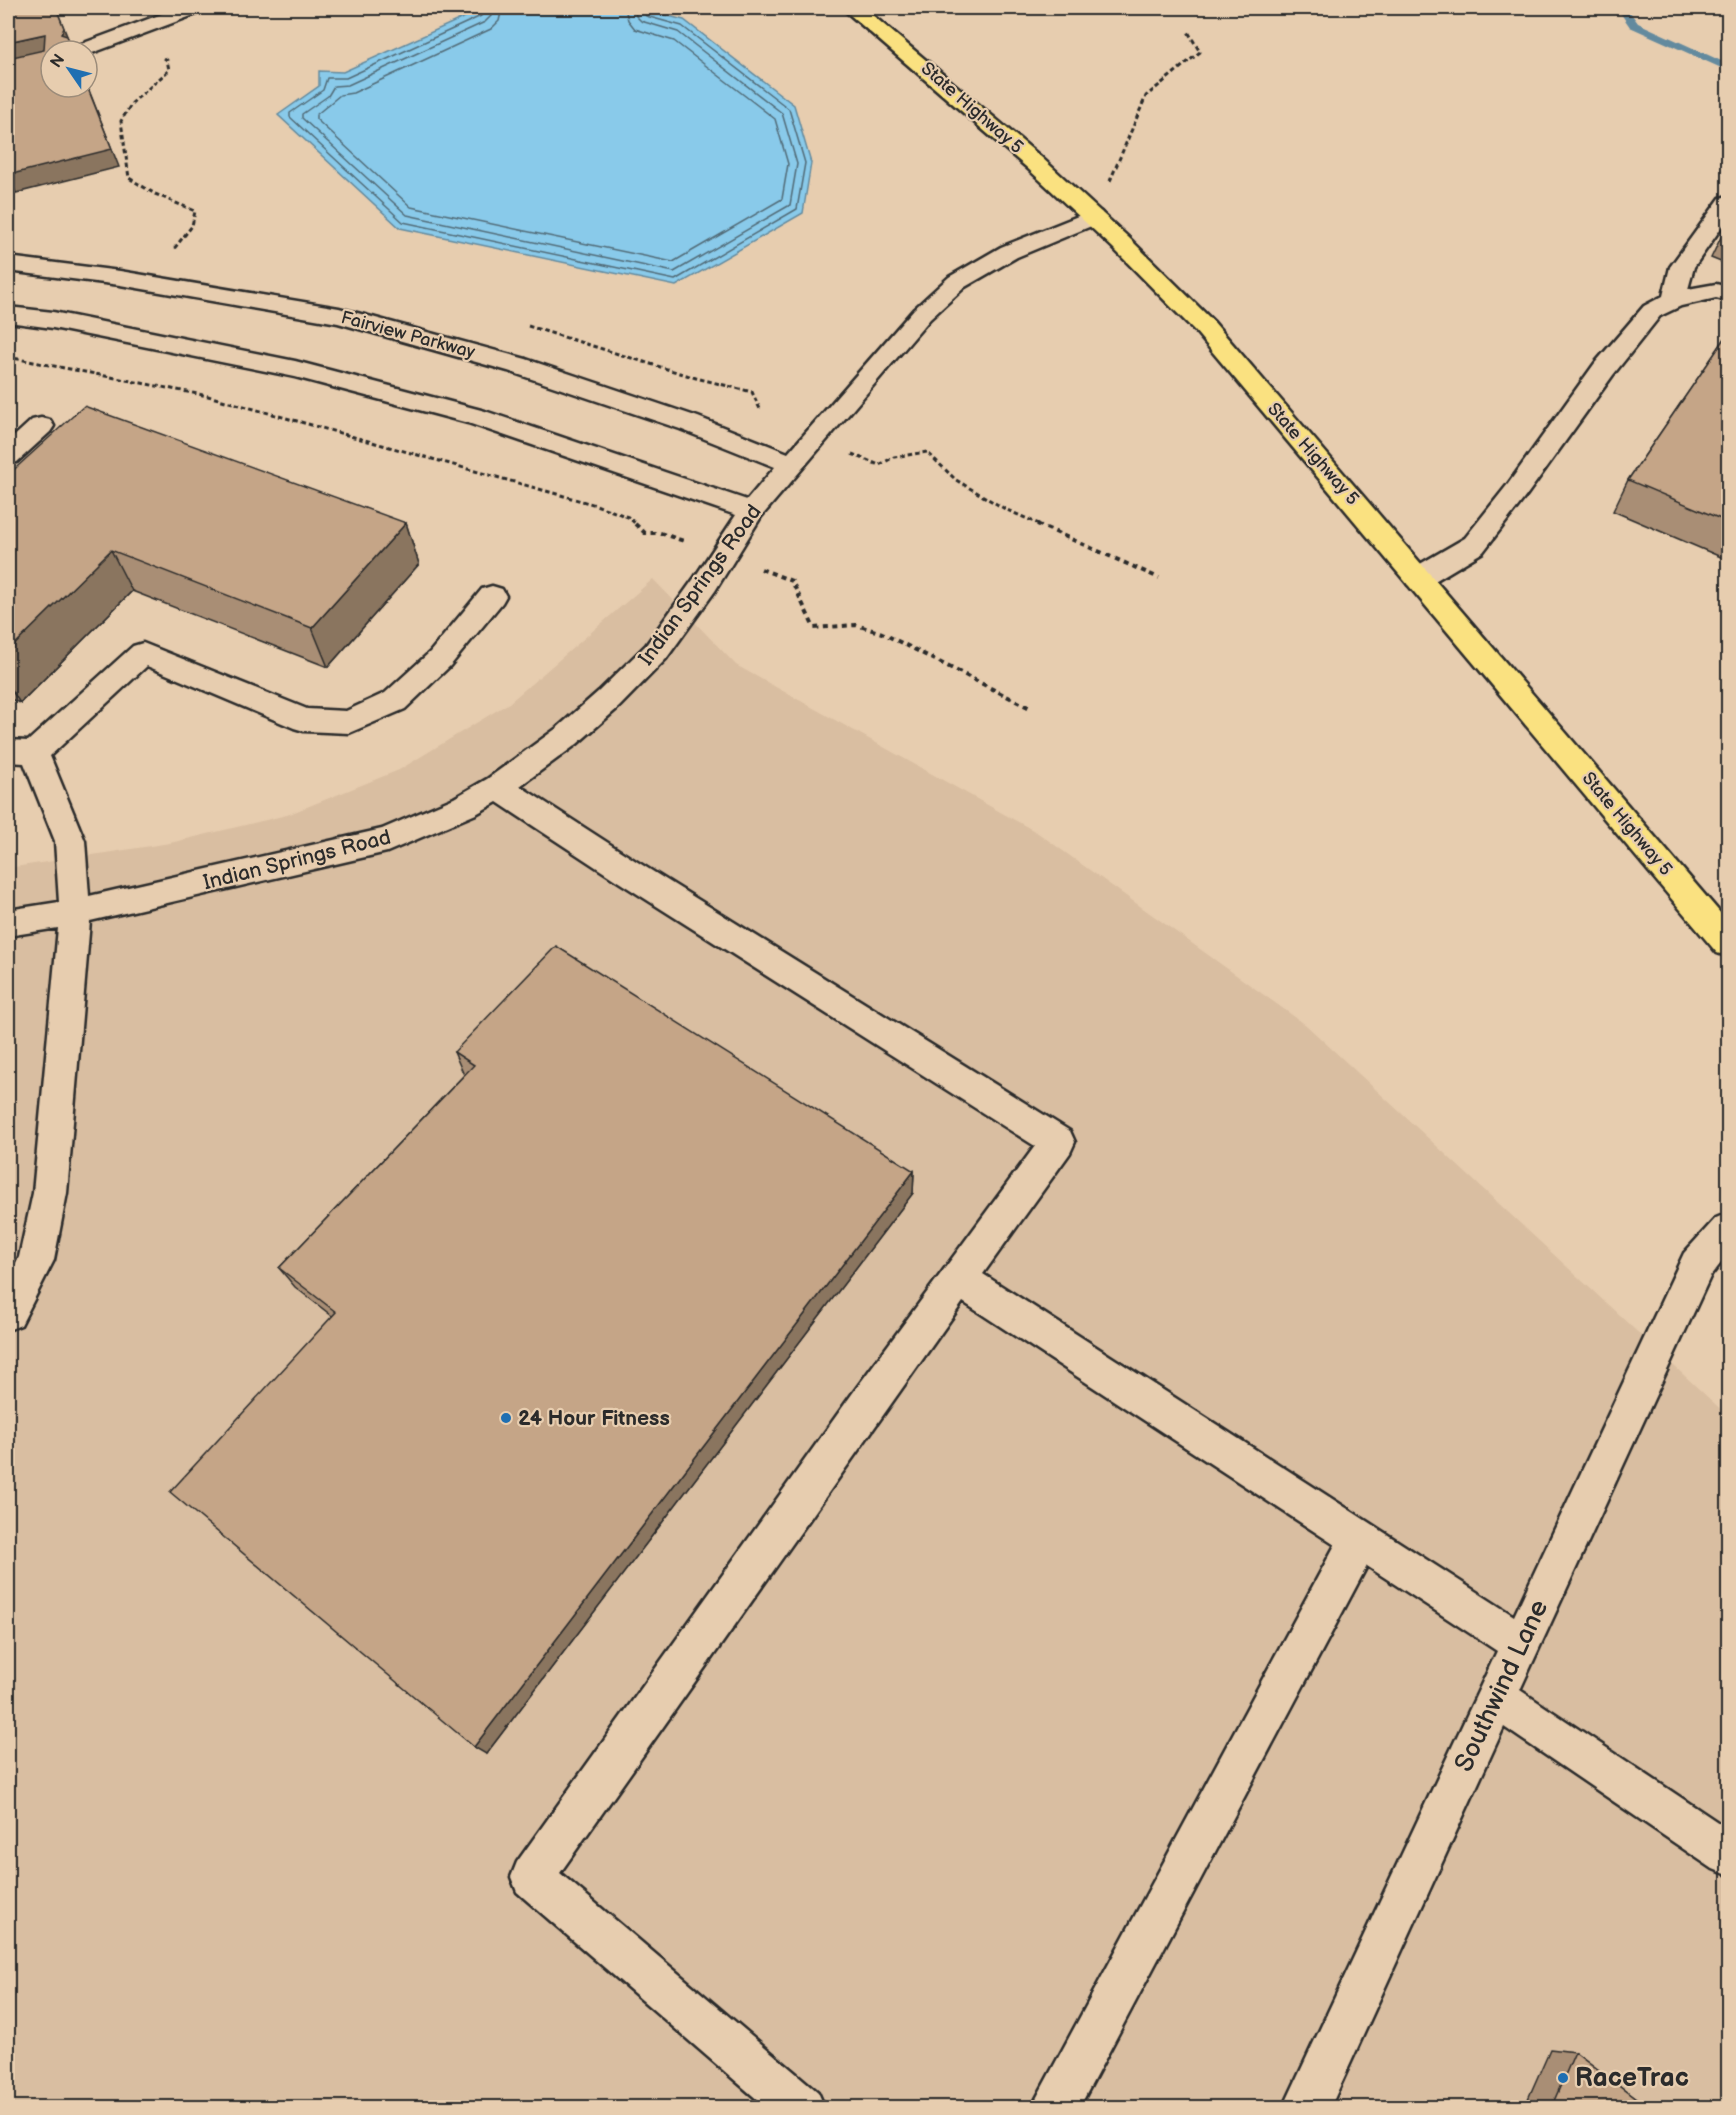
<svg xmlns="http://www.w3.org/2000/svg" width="1736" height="2115" viewBox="0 0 1736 2115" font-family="'Balsamiq Sans',sans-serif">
<rect width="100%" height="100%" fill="#e7cdaf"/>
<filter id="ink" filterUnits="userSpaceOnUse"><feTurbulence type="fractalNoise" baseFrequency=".0167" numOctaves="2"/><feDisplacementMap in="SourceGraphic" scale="12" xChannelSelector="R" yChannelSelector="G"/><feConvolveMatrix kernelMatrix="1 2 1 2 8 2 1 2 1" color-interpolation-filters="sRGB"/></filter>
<g filter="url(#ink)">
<path fill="#d9bea1" d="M653,579L736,665L1038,833L1306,1025L1728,1416V2107H8V868L170,843L287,815L399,770L509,703Z"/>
<path fill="#89caea" stroke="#638a9e" stroke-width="1.5" d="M485,8H638L684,20L794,105L811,163L803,213L676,286L400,228L278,115L319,86V71L343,72Z"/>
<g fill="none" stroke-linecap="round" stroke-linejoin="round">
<path stroke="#516b77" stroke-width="1.5" d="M485,8L481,16L346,78H327L323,90L290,113V117L403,222L675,280L797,209L805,163L789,109L682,26L646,16L642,8
M493,8L491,16L485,22L348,85L334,86L328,96L302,114V118L407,215L674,272L790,205L797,164L782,113L678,32L641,21L636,16L634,8
M502,8L499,21L491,29L353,93L340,95L316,115V119L411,207L673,262L782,199L788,164L775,119L674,41L635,29L628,20L625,8"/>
<path fill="#638a9e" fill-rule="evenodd" d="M1617,8H1627L1638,23L1728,64V71L1630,27Z"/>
<g stroke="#2b2b2b" stroke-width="5">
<path id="minor" d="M178,8H205L202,12L87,55V51H70L73,47Z
M1728,196V218L1694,267L1688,289L1716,284L1728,287V301L1716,298L1681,306L1660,316L1613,375L1526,496L1483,552L1428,585L1418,588L1408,585L1404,578L1408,571L1465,538L1508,484L1595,363L1644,306L1663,296L1670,267L1720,198Z
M1093,210L1101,212L1104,217L1101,222L1017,257L965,287L930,319L761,517L715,591L666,659L619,707L577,744L520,786L636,861L1070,1131L1075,1142L1070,1153L983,1274L1514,1616L1684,1253L1716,1218L1728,1213V1254L1710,1277L1520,1690L1728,1829V1875L1713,1869L1504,1727L1330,2108H1283L1497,1651L1367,1566L1079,2108H1031L1335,1545L963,1302L560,1873L818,2092L825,2108H767L517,1892L511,1877L517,1862L852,1394L1035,1146L614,879L497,802L476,814L387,852L90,921L67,1193L54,1260L21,1325L8,1330V1278L19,1257L33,1193L58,928L8,936V910L59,902L55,841L24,763L8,762V740L28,741L133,646L143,643L307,709L346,711L385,693L430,652L482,589L492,586L502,589L506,596L502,603L450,666L405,709L349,733L304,731L294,728L147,666L50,756L85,841L89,896L382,829L454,798L487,779L557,728L599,691L646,645L695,577L736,515L468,423L295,377L53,328L8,322V307L53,312L295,361L485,411L747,500L775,467L680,429L508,371L338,323L120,285L8,271V257L120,271L339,308L526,359L698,417L788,453L914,309L949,277L1001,247Z
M41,418L50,420L54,426L50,432L17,462L8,465V442L32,420Z"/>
</g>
<g stroke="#2b2b2b" stroke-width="5">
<path id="major" d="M842,8H864L1041,157L1128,237L1213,321L1728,922V957L1717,953L1195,331L1112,247L1025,166Z"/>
</g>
<path stroke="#2b2b2b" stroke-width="3" stroke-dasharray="4.5 3" stroke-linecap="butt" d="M164,58L167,60L169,70L132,103L121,121L129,178L155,194L195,211L192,226L173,250
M1110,181L1146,96L1200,52L1187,30
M528,326L696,378L752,392L760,409
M8,357L208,396L596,505L628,517L637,525
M852,454L879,465L894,457L927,452L956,480L1005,509L1041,525"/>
<path stroke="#2b2b2b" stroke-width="4" stroke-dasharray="5 4.5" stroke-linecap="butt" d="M635,524L645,533H660L684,541
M1037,524L1159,578
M761,569L792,581L814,628L856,625L882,633L1030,708"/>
<use href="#minor" fill="#e7cdaf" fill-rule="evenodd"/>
<use href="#major" fill="#fae180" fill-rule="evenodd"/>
</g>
<path fill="#a98e74" stroke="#2b2b2b" stroke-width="1.5" d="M1728,226V265L1711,258L1723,233Z
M1728,334V560L1613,511L1628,480Z
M8,475L406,523L419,564L328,667L132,591L20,703L8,698Z
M454,1052L914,1171L913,1193L486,1754L332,1316L295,1287L279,1268L464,1075Z
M1550,2049L1575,2052L1649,2108H1524Z"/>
<path fill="#8a745e" stroke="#2b2b2b" stroke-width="1.5" d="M56,8L73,51L61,34Z
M45,34L52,51L8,61V42Z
M87,85L119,167L16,193L8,175Z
M406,523L419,564L328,667L312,628Z
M111,550L132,591L20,703L8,685V651Z
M914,1171L913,1193L486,1754L474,1747Z"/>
<path fill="#c5a587" stroke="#2b2b2b" stroke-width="1.5" d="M8,8H56L64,28L61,34L67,36L73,51H51V87H87V86L112,149L8,175V58L44,50L45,34L8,42Z
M1728,226V235L1723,233Z
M1728,334V522L1628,480Z
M84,406L406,523L312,628L111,550L8,651V475Z
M556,946L914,1171L474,1747L170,1492L336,1312L279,1268L474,1065L454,1052Z
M1575,2052L1649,2108H1551Z"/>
</g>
<g fill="#1f6fb2" stroke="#e7cdaf" stroke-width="2">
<circle cx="506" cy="1418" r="6"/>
<circle cx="1563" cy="2078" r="6"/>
</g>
<g text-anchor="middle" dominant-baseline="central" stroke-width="4.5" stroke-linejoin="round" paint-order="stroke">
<g font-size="18" fill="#2b2b2b" stroke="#e7cdaf">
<text transform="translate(972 108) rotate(41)">State Highway 5</text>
<text transform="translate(408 335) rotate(15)">Fairview Parkway</text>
<text transform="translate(1313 454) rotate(49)">State Highway 5</text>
<text transform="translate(1627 824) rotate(50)">State Highway 5</text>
</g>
<g font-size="21" fill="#2b2b2b" stroke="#e7cdaf">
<text transform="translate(700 585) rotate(-54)">Indian Springs Road</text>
<text transform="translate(297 860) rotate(-14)">Indian Springs Road</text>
</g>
<g font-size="21" font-weight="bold" fill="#2b2b2b" stroke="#e7cdaf" text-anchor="start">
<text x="518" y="1418">24 Hour Fitness</text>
</g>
<g font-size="26" fill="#2b2b2b" stroke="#e7cdaf">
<text transform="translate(1502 1686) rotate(-65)">Southwind Lane</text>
</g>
<g font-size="26" font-weight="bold" fill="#2b2b2b" stroke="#e7cdaf" text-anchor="start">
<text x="1575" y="2078">RaceTrac</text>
</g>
</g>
<rect width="1736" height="2115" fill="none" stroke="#e7cdaf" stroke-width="30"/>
<rect x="15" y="15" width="1706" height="2085" fill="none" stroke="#2b2b2b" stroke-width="2" filter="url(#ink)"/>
<g transform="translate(69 69) rotate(305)"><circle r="28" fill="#e7cdaf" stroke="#9c8c7a" stroke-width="1.5"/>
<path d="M0-4.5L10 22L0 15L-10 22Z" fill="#1f6fb2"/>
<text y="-9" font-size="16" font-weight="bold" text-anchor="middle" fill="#2b2b2b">N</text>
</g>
</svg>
